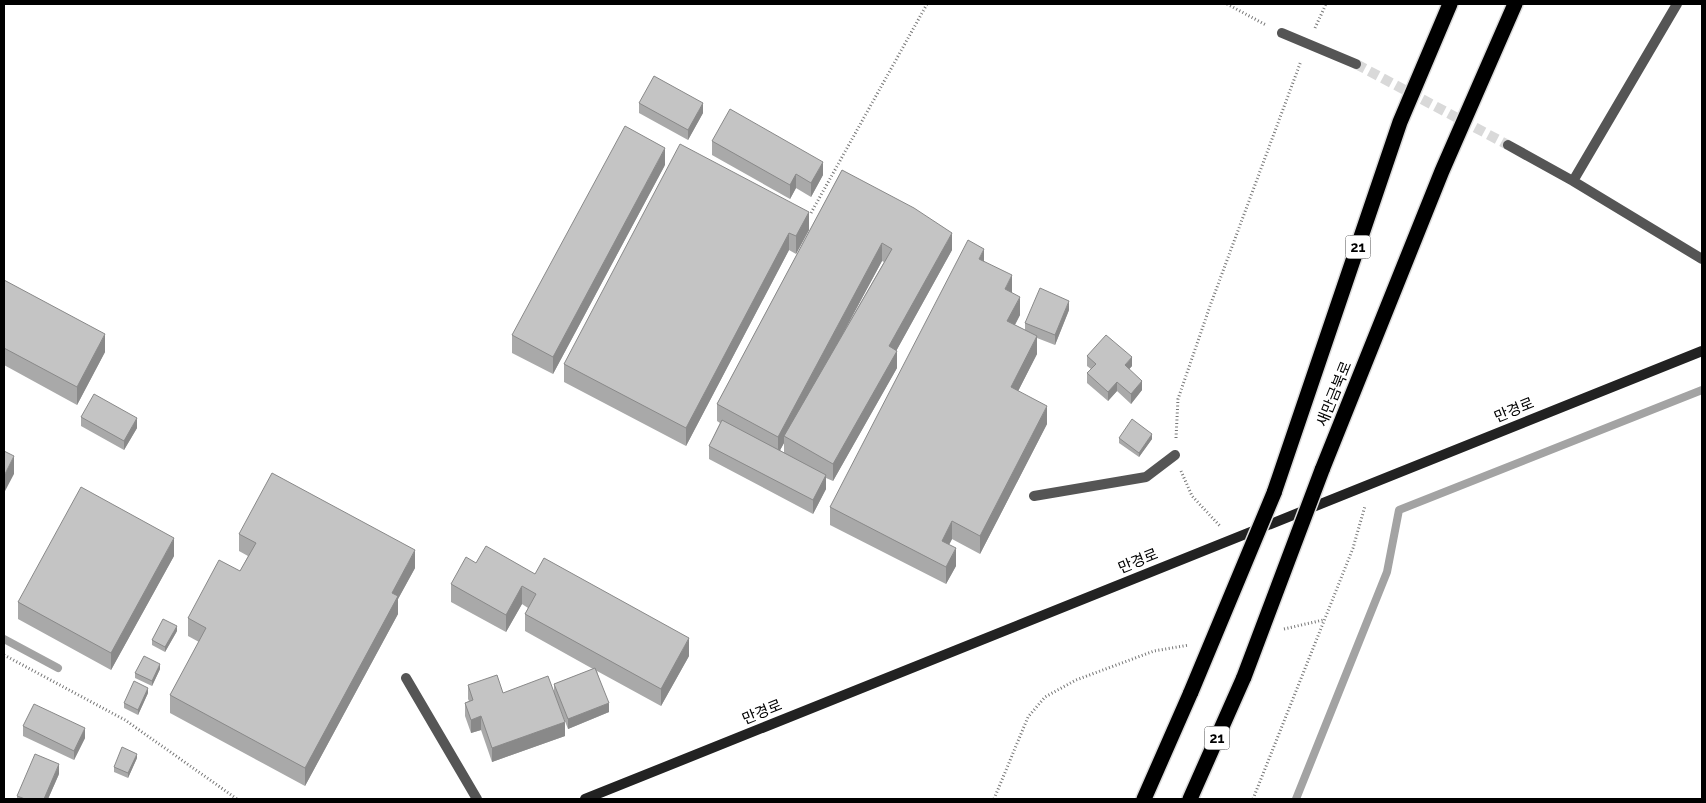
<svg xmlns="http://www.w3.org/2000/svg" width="1706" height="803" viewBox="0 0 1706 803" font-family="Raleway,'Noto Sans KR',sans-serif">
<rect width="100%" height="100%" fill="#fff"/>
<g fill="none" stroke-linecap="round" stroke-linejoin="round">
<path stroke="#a3a3a3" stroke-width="8" d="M4,639L58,668
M1296,799L1387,572L1399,510L1702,390"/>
<path stroke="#d9d9d9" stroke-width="10" stroke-dasharray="10 5" stroke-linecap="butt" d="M1356,64L1508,145"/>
<g stroke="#dbdbdb" stroke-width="18">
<path id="highway" d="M1322,470L1442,171L1515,4
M1274,493L1400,122L1450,4
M1144,799L1191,692
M1190,799L1244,677"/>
</g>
<path stroke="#777" stroke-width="3" stroke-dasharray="1 2.5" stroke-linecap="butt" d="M1227,4L1266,25
M1315,28L1326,4
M811,213L927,4
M1176,438L1178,399L1210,306L1301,61
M1181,471L1192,496L1220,526
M1284,629L1323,620
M4,655L125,720L237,799
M994,799L1028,717L1045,697L1076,680L1154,651L1189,645
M1253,799L1353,548L1365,506"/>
<path stroke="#555" stroke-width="10" d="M1034,496L1146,477L1175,455
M406,678L477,799"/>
<path stroke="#555" stroke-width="10" d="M1282,33L1356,64
M1508,145L1573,181L1702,259
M1573,181L1677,4"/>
<path stroke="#222" stroke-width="10" d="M585,799L1702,351"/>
<use href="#highway" stroke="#000" stroke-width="15"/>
<g stroke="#dbdbdb" stroke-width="18" stroke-linecap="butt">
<path id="highway-bridge" d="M1244,677L1322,470
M1191,692L1274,493"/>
</g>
<use href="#highway-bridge" stroke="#000" stroke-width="15"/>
</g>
<path fill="#a9a9a9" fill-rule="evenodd" d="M639,103L703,113L688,140L639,113Z
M712,141L823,175L811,197L796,188L790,199L712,155Z
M665,165L553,374L512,353V335Z
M842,170L952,250L896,351L897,368L833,481L826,478V489L813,514L709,459V446L720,423L717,421V404ZM882,261L884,262L839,340ZM784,443V453L780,450Z
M809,212V230L796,254L789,250L686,446L564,382V364Z
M984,261L1012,293L1020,315L1015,325L1025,330V323L1069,310L1055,345L1037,338V354L1018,391L1047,424L980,554L952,539L949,545L956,566L946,584L830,525V507Z
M4,280L105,352L77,405L4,365Z
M1087,356L1132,366L1129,369L1142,390L1131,404L1117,391L1108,401L1087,383V373L1091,369L1087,366Z
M81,417L137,428L124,450L81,426Z
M1119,438L1152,439L1139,457L1119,443Z
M239,534L415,568L398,599V614L305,786L170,713V695L199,642L188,636V618L240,571L248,556L239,551Z
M174,556L111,670L18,619V602Z
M476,563L535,574L689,656L661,706L597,671L609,712L568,729L557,701L565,736L492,762L481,730L471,733L465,716V703L469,701L468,699V685L503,693H554V684L593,669L525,631V614L528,608L522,604L506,632L451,602V584Z
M177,631L165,652L152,645V640Z
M160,669L152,686L135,678V673Z
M148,693L138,715L124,708V703Z
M23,726L85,738L74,760L23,736Z
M137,758L128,778L114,772V767Z
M59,774L48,799H17V796Z"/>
<path fill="#898989" d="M703,103V113L688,140V130Z
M665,148V165L553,374V357Z
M823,162V175L811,197V183Z
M796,174V188L790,199V185Z
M809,212V230L796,254V236Z
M789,233V250L686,446V428Z
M952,233V250L889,364V346Z
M882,243V261L787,438L784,436V443L778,454V437Z
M984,249V267L979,259Z
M1012,275V293L1005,289Z
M1020,297V315L1007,339V321Z
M1069,301V310L1055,345V335Z
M105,334V352L77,405V387Z
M1037,336V354L1011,405V387Z
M897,351V368L833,481V464Z
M1132,357V366L1125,374V365Z
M1142,381V390L1131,404V394Z
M1117,382V391L1108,401V392Z
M1047,406V424L980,554V536Z
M137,418V428L124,450V441Z
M1152,434V439L1139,457V453Z
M14,456V474L4,493V476Z
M826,475V489L813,514V500Z
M952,521V539L942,558V541Z
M174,538V556L111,670V653Z
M956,548V566L946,584V567Z
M415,550V568L398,599V614L305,786V768L392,593Z
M522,586V604L506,632V615Z
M177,626V631L165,652V647Z
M689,638V656L661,706V689Z
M160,664V669L152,686V681Z
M148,688V693L138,715V710Z
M609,703V712L568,729V719Z
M481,716V730L471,733V720Z
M565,722V736L492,762V748Z
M85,728V738L74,760V751Z
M137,754V758L128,778V773Z
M59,764V774L48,799H44Z"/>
<path fill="#c4c4c4" stroke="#898989" d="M654,76L703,103L688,130L639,103Z
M730,109L823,162L811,183L796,174L790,185L712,141Z
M625,126L665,148L553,357L512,335Z
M680,144L809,212L796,236L789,233L686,428L564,364Z
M842,170L914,208L952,233L889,346L897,351L833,464L784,436L892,249L882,243L778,437L717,404Z
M968,240L984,249L979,259L1012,275L1005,289L1020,297L1007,321L1037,336L1011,387L1047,406L980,536L952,521L942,541L956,548L946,567L830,507Z
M4,280L105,334L77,387L4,348Z
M1040,288L1069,301L1055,335L1025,323Z
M1106,335L1132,357L1125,365L1142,381L1131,394L1117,382L1108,392L1087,373L1096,364L1087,356Z
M94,394L137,418L124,441L81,417Z
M1132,419L1152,434L1139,453L1119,438Z
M722,420L826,475L813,500L709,446Z
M4,451L14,456L4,476Z
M272,473L415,550L392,593L398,596L305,768L170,695L206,628L188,618L219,560L240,571L256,543L239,534Z
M81,487L174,538L111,653L18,602Z
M486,546L535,574L544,558L689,638L661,689L525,614L536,594L522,586L506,615L451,584L466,557L476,563Z
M163,619L177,626L165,647L152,640Z
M144,656L160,664L152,681L135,673Z
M595,668L609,703L568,719L554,684Z
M497,675L503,693L548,676L565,722L492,748L481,716L471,720L465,703L473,700L468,685Z
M134,681L148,688L138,710L124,703Z
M34,704L85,728L74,751L23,726Z
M122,747L137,754L128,773L114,767Z
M35,754L59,764L44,799H25L17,796Z"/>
<g text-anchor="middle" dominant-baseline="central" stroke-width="4.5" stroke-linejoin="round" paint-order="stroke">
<g fill="#fff" stroke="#4c4c4c" stroke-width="1">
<rect x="1345.5" y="235.5" width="25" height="23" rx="4"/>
<rect x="1204.5" y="726.5" width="25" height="23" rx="4"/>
</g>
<g font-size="14" font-weight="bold" fill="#000">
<text x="1358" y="247">21</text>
<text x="1217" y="738">21</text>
</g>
<g font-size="15" fill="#000" stroke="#fff">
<text transform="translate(1334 394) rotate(-68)">새만금북로</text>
<text transform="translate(1514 410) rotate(-22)">만경로</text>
<text transform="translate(1138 561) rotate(-22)">만경로</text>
<text transform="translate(762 712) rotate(-22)">만경로</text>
</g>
</g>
<rect width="1706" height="803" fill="none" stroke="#000000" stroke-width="10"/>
</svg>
